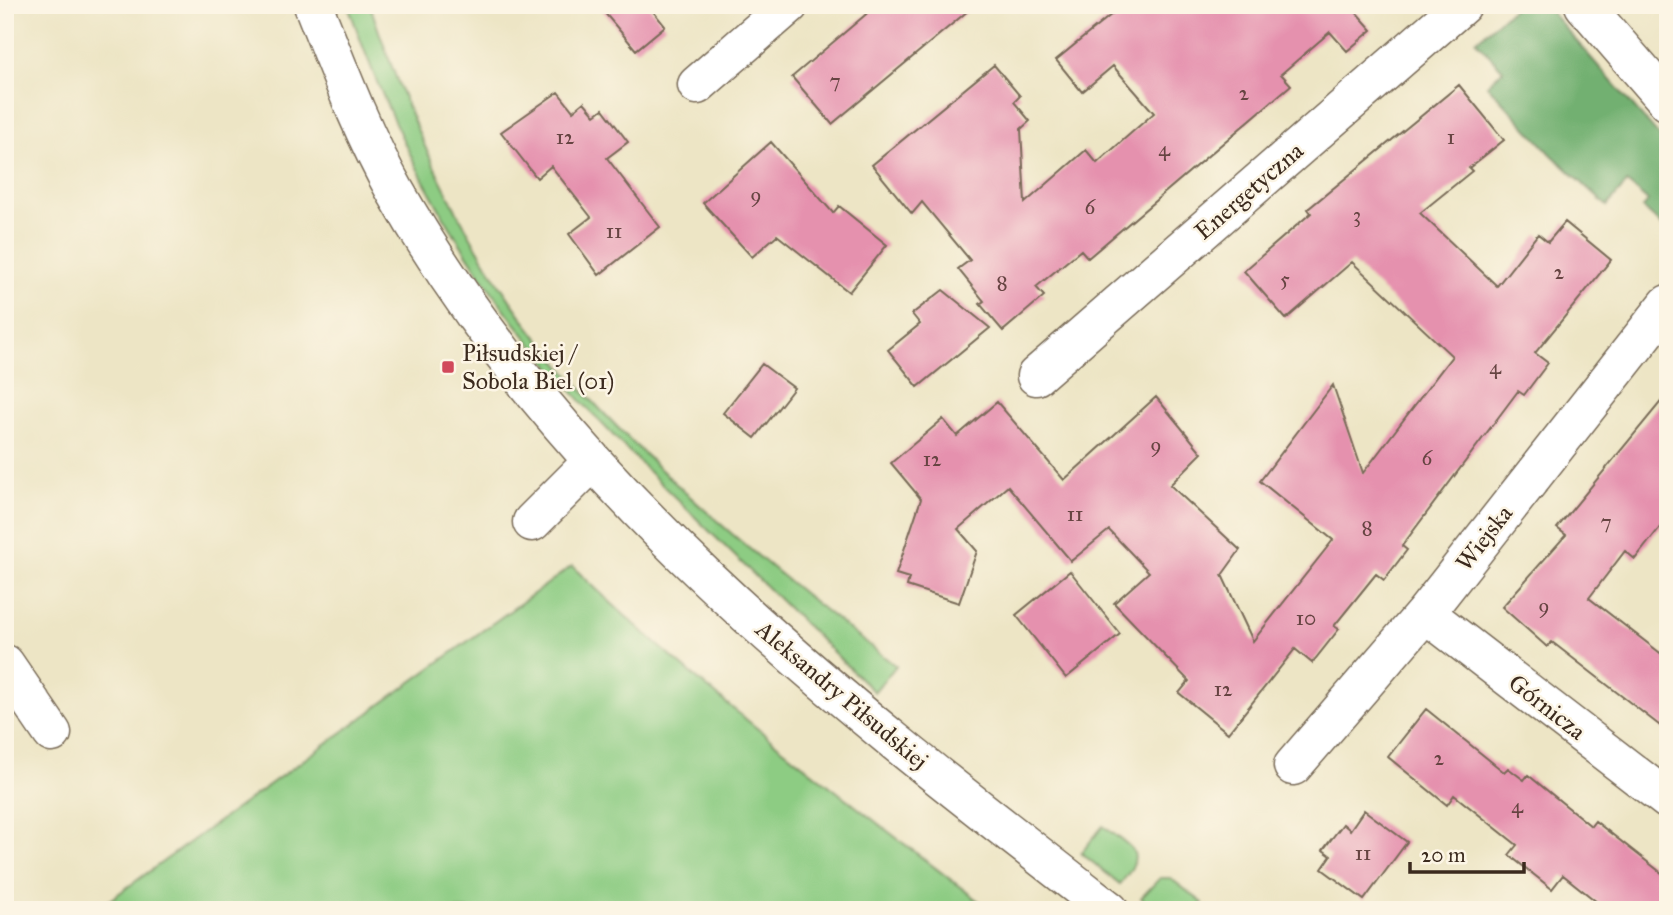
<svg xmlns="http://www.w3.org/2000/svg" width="1673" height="915" viewBox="0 0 1673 915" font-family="'IM FELL Great Primer',serif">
<rect width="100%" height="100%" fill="#fcf5e5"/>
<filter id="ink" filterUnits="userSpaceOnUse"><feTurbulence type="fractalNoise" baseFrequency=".0143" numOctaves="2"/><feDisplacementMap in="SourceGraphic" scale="14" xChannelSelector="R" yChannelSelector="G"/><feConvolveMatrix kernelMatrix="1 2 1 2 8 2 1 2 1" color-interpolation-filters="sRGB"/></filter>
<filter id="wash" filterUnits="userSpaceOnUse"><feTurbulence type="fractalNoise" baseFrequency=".00686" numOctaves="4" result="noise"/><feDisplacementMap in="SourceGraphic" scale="28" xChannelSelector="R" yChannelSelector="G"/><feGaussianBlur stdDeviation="1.57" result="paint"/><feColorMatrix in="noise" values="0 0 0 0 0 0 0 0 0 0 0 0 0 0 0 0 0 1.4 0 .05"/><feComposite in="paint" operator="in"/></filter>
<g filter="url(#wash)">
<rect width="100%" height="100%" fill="#ede5c5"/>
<path fill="#8dcc83" stroke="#647b50" stroke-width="2" d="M348,5H370C412,132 476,271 565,371C664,483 779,576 896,666L874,692C815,634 755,576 696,518C628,452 562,386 506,311C437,218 385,114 348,5Z
M572,566C702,692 847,799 990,910H96Z
M1103,826C1131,848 1149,851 1120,884L1081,853Z
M1160,878H1170L1203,903L1198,910H1156L1141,898Z"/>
<path fill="#72b071" stroke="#566d48" stroke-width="2" d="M1517,5H1545L1668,146V231L1643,208L1648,201L1627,183L1607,206L1552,155L1487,85L1503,70L1476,41Z"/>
<g id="blocks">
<path fill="#e591ae" d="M598,5H648L665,26L636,50Z
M877,5H975L832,124L792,77Z
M1123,5H1362L1355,11L1372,30L1347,51L1330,32L1281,74L1291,85L1088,258L1081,250L1036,287L1044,296L1003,331L980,304L984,301L958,269L970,260L922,202L912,214L872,165L994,65L1020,96L1014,102L1030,121L1021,129L1025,203L1086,150L1097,163L1154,113L1113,66L1082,92L1056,60Z
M1459,85L1504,140L1469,168L1472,171L1420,213L1497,286L1538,234L1548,242L1565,222L1611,260L1535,353L1548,363L1524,395L1518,391L1402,546L1407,550L1384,580L1376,574L1334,626L1339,629L1312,663L1295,649L1228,733L1179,693L1189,681L1114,603L1149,572L1109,530L1071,561L1008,486L958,529L977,551L959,603L907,586L909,578L896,574L921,499L891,463L943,419L957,436L997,402L1064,480L1156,397L1202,453L1170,485L1240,550L1222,575L1253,641L1333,540L1260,481L1333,385L1363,473L1452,356L1352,262L1286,319L1244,271L1311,213L1308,209Z
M558,92L573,111L584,102L595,115L603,109L628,142L607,158L660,227L599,275L569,234L591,217L551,166L537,178L501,132Z
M771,142L833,213L839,206L887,245L849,292L777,235L752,257L703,203Z
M943,290L990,328L918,387L888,350L920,324L912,314Z
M762,364L794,388L755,438L723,413Z
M1668,393V517L1635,559L1625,551L1589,598L1668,659V732L1552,642L1547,647L1502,607L1566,535L1557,528Z
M1070,571L1120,634L1066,678L1016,615Z
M1426,709L1504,772L1508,768L1524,780L1528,775L1591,826L1595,821L1668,878V910H1607L1563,875L1552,889L1509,855L1517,845L1454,795L1447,805L1388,757Z
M1364,810L1407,842L1364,900L1322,869L1331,856L1323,850L1343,824L1350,830Z"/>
</g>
</g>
<g filter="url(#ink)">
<use href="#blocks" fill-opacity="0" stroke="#796b58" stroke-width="2"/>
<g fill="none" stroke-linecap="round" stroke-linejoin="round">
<g stroke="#796b58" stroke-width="41">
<path id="minor" d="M1584,5L1668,102
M697,85L789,5
M1036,376L1462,5
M532,522L592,462
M1425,613L1668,800
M5,664L52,733
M1293,766L1425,613L1668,304"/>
</g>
<g stroke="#796b58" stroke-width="41">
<path id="tertiary" d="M313,5C338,68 362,132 395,191C568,494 838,700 1109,910"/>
</g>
<use href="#minor" stroke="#fff" stroke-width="38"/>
<use href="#tertiary" stroke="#fff" stroke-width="38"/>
</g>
</g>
<rect fill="#d1495b" stroke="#fcf5e5" stroke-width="2.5" x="441" y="360" width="14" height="14" rx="3.5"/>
<g text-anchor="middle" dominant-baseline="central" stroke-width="5" stroke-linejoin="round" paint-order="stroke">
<g font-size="21" fill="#664442">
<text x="835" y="81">7</text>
<text x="1244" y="93">2</text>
<text x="565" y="137">12</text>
<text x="1451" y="137">1</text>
<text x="1164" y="149">4</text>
<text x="756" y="195">9</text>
<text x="1090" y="207">6</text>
<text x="1357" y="215">3</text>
<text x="614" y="231">11</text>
<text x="1559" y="272">2</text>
<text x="1285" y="279">5</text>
<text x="1002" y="283">8</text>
<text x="1495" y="367">4</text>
<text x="1156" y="445">9</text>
<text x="1427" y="458">6</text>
<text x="932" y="459">12</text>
<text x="1075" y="514">11</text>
<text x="1606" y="522">7</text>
<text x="1367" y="528">8</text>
<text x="1544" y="606">9</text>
<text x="1306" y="618">10</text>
<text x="1223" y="689">12</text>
<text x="1439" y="758">2</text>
<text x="1517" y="806">4</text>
<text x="1363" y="853">11</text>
</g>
<g font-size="24" fill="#3b2a1e" stroke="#fcf5e5">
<text transform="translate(1249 191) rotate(-41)">Energetyczna</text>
<text transform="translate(1484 538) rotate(-52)">Wiejska</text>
<text transform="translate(842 695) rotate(40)">Aleksandry Piłsudskiej</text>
<text transform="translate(1547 707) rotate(38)">Górnicza</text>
</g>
<g font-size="24" fill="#3b2a1e" stroke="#fcf5e5" text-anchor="start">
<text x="462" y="353">Piłsudskiej /<tspan x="462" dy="28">Sobola Biel (01)</tspan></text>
</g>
</g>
<rect width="1673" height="915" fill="none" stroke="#fcf5e5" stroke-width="28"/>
<path d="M1410 862v10h114v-10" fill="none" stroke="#3b2a1e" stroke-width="3.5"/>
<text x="1421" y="862" font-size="21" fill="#3b2a1e" stroke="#fcf5e5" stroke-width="5" paint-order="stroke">20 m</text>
</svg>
